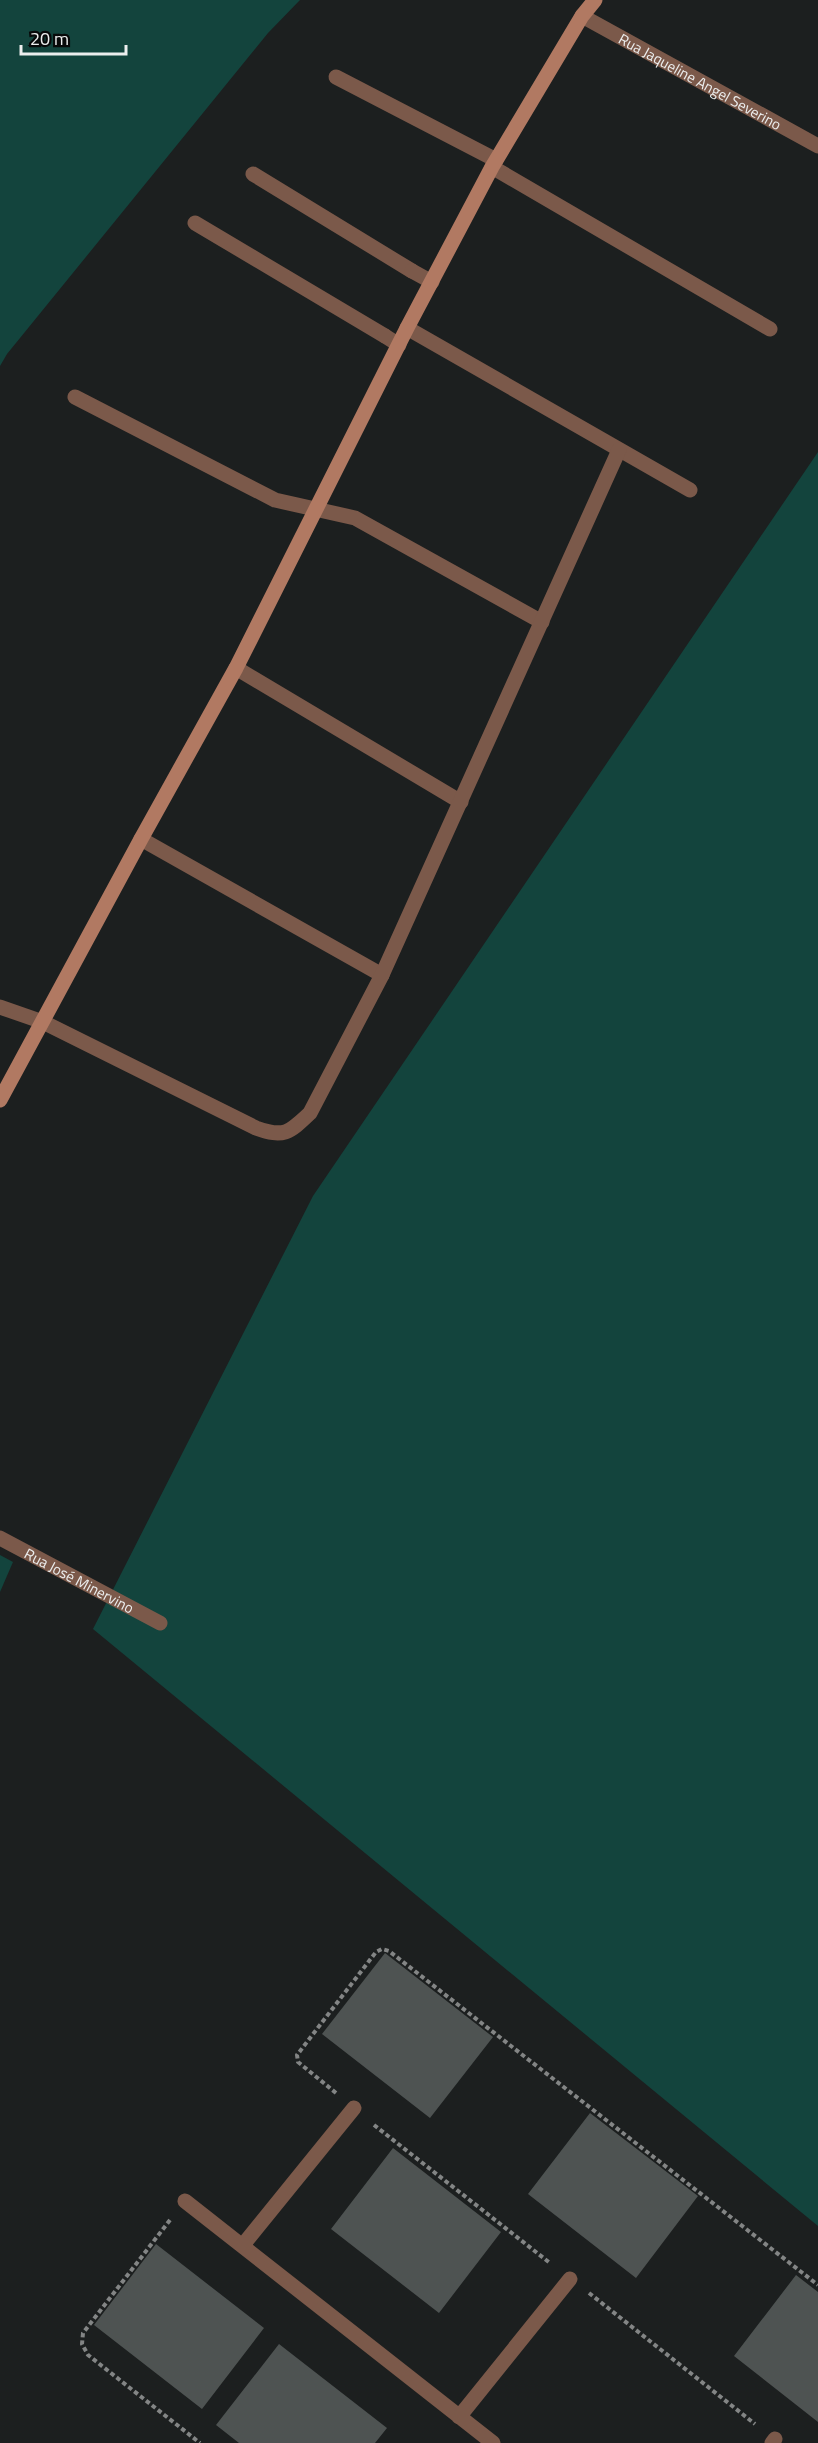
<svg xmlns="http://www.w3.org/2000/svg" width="818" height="2443" viewBox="0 0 818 2443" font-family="'Titillium Web',sans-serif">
<rect width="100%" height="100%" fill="#1c1f1f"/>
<path fill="#13443d" d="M0,0H300L268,33L7,354L0,366Z
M818,452V2226L93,1629L313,1196Z
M0,1555L13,1562L0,1592Z"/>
<path fill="#4e5352" d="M385,1953L493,2037L430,2118L322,2034Z
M590,2113L698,2196L636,2278L528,2194Z
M393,2148L501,2232L439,2313L331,2229Z
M156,2244L264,2328L202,2409L94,2325Z
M796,2275L818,2292V2422L734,2356Z
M279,2344L387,2428L375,2443H239L216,2425Z"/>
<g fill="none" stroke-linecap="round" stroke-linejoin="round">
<path stroke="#838585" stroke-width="4" stroke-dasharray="4.5 3" stroke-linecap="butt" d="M336,2093L298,2062L297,2055L376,1952L382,1949L389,1951L818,2285
M374,2125L550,2263
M170,2220L83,2333L82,2344L88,2355L200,2443
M589,2293L755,2424"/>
<path stroke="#7b594a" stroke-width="15" d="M253,174L412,271
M195,223L385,336
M185,2201L493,2443
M243,2245L354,2108
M459,2417L570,2279
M772,2443L775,2439"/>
<g stroke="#7b594a" stroke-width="15">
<path id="s1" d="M582,16L818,146"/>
<path d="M336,77L496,160"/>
<path d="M492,167L770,329"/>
<path d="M412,271L432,282"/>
<path d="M407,328L690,490"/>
<path d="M385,336L399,345"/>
<path d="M75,397L275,500L355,518L542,622"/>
<path d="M236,668L461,802"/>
<path d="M141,839L382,975"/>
<path d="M0,1007L43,1022L256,1128C284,1138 289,1133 310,1113L382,975L619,450"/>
<path id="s2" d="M0,1538L160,1623"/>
</g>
<path stroke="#b17962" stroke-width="15" d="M0,1100L141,839L236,668L407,328L492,167L582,16L595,0"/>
</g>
<g text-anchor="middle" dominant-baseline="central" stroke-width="5" stroke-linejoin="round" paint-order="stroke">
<g font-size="15" fill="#eceeee" stroke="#070909">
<text stroke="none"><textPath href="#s1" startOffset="135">Rua Jaqueline Angel Severino</textPath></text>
<text stroke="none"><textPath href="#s2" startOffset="90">Rua José Minervino</textPath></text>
</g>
</g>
<path d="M21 45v9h105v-9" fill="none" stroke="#eceeee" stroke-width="3"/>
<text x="30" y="45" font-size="18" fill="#eceeee" stroke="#070909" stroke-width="4.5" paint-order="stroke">20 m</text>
</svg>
